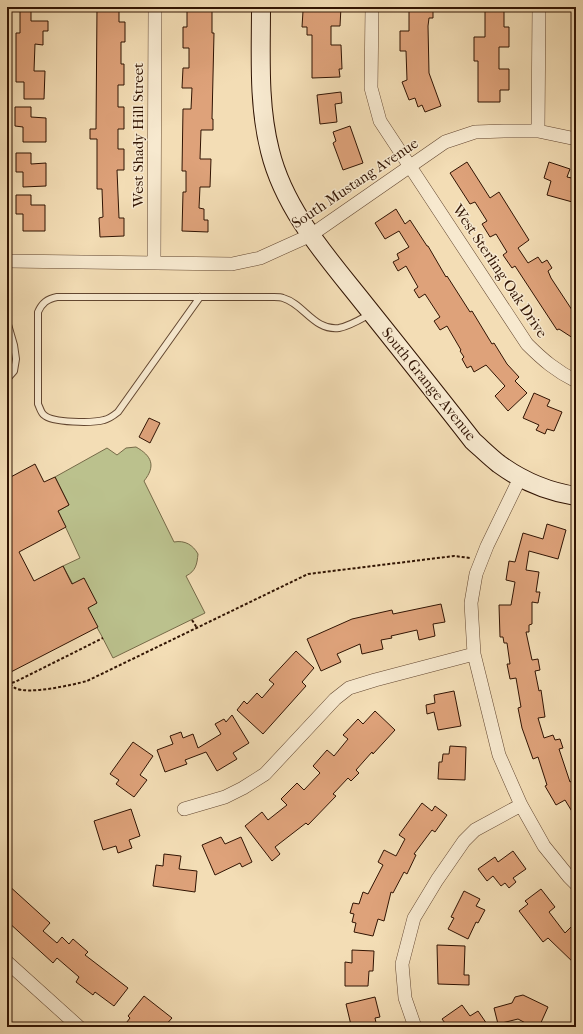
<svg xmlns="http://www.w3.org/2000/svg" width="583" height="1034" viewBox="0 0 583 1034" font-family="'IM FELL French Canon',serif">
<rect width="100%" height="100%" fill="#f3ddb5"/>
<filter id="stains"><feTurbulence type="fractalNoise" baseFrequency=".005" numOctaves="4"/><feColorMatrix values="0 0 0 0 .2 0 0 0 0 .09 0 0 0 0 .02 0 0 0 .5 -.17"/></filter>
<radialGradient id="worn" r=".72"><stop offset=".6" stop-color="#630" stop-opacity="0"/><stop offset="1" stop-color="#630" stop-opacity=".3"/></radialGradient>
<path fill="#bbc18d" stroke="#766a48" d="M136,447C152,456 156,466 144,481L174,542C185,540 193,545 198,554C197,564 196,571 186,576L205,613L113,658C98,627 79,597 63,566L80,558L58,511L69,505L55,477L107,448L117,455L126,448Z"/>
<path fill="#dea27a" stroke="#311403" d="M20,7H31V21H48V31H43V45L35,44L34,71H45L44,99H24V82H16V33H20Z
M97,7H119V22H125V42H121V64H124V85H118V107H124V129H118V149H124V170H117L119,218H124V236L100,237L99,218L103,217L102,189H97V139H90V129H96Z
M187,7H212V33H214L212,119H213V130H201L200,159H211L210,187H200L199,208L204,209V220H208V232L182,231L183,192H186V171H182L183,109H191L192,88H182L183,68H189V48H183V27H187Z
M320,7H341L340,26H331V45H341L342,69H339L340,77L312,78V35H307V27H302L303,11H320Z
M409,7H433V18H429L428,26L429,73L441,106L425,112L422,105L418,107L415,98L409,100L402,82L407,80L406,51H400V31H409Z
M485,7H504V27H509V47H499V69H509V90H500V102H478V61H474V37H485Z
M341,92L342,103L335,104L337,122L320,124L317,95Z
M15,107H31V117L46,118V142H23V127L15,126Z
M350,126L363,163L343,170L333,143L336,141L333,132Z
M16,153H31V164L46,163V186L23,187V172H16Z
M467,162L490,198L499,192L529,240L518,248L528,263L538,257L542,263L547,260L552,268L548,271L551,278L576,316V340L559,329L557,330L515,266L512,268L503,255L507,252L496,234L490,237L482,224L487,221L475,202L470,204L450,173Z
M549,162L570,169L567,177L576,179V203L547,195L551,181L544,178Z
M16,195H31V205H45V231H23V214H16Z
M396,209L405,224L410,220L427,246H428L446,277L447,276L470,312L472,311L492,344L494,343L507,364L519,377L515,381L527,393L508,411L495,396L505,386L486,365L474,372L471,366L467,368L462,359L464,357L460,351L461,350L447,326L440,330L434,321L440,317L425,294L419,298L414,290L418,287L406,266L398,271L393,262L399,259L397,254L409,247L399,231L385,239L375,223Z
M534,393L550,400L547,406L562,412L554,431L547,429L545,434L536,430L539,425L523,418Z
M149,418L160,423L150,443L139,437Z
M35,464L44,482L55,477L69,505L58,511L66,527L19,552L34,581L63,566L72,584L84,578L97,603L88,608L98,627L7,674V479Z
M547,524L566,530L558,559L529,551L526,570L539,572L536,592H540L538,603L532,602V624L529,625V632H526L532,660L538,659L540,670L535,671L539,691L541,690L545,717L538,718L544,738L553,735L555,740L560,739L563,748L559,749L570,782L576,779V818L565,800L556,805L545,786L547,785L538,757L533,759L522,728L518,708L521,707L516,678L510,679L507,664H510L507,643H504L503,637H500L499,605H511L515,582L506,580L509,561L515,562L523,533L543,539Z
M441,604L445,622L433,624L435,636L419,640L417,630L391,636L392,638L381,640L383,649L362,654L360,644L337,654L341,662L321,671L307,639L352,619L392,610L393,614Z
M296,651L314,668L302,682L306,686L263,734L237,710L244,701L247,704L257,693L262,698L274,684L269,680Z
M454,691L461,726L438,730L434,712L427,714L426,705L435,703L434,695Z
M375,711L395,730L373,754L372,752L356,770L359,773L351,781L348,778L333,794L336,796L308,825L306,823L275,847L280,854L272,861L245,826L262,812L268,820L287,805L281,799L297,783L304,790L320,773L313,766L327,750L334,756L348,739L343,735L358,719L363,724Z
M232,715L249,743L233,753L237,759L217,771L206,752L185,760L187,764L165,772L157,750L173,744L170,736L181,732L183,738L193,734L198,748L221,734L215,724L224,719L226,722Z
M133,742L153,756L140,775L147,780L134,797L116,784L119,780L110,774Z
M450,746L466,747L465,780L438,779L439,762H442L443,754H449Z
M422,803L432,811L435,806L447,815L435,832L432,830L414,854L416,855L407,874L404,872L393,893L391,892L384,921L378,919L373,936L354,932L356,923L352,922L354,914L350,913L353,903L359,904L363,892L368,894L383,865L378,862L384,850L396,856L405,839L399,835Z
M131,809L140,836L129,840L132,848L118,853L116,846L103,850L94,821Z
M221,837L225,844L241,837L252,862L242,867L240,863L215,875L202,845Z
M513,851L526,869L513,878L516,882L509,888L505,883L501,886L493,876L487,881L478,869L495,857L498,862Z
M164,854L181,856L179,869L197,871L195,892L153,886L156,865L163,866Z
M7,884L50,923L43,931L57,943L62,937L69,944L73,939L88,952L85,955L128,988L114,1006L95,992L93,995L76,982L79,977L57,958L53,963L7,921Z
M541,889L555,907L549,912L565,933L576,922V965L548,938L543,942L519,911L528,904L525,901Z
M464,891L480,899L476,906L485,910L478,923L476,922L468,939L448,929L454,918L451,917Z
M437,945L465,946L464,975H469V985L438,984Z
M352,950L374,951L373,971H369L368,986H345V962L352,963Z
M523,995L548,1007L539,1027H533L518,1019L498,1024L494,1008L512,1003L515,997Z
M144,996L172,1018L164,1027H123L130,1018L128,1016Z
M375,997L380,1017L375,1018L377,1027H356L355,1024L351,1025L346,1004Z
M462,1005L470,1016L478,1011L489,1027H448L442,1019Z"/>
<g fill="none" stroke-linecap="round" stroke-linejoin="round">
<g stroke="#624630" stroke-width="8">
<path id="lane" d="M200,297L118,412C113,416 109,419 104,420C93,423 52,423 44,415C41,413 40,408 38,404V312C42,303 47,299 57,297H274C277,297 281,297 283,298C304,304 314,331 339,328C350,326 361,319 370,314
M7,379L14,371L16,359L14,345L7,321L8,261"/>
</g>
<g stroke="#624630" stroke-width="14">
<path id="street" d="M372,7L371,88L380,121L527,344C543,360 556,371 576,381
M538,131L539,7
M7,261L232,264L260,258L311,235L445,142L475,132L504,131H538L576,139
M154,263L155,7
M520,478L487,546L476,574L471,603L474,654L499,755L521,805L544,846L569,877L576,884
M184,809L225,797L243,788L265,774L335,699L349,688L375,680L474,654
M7,962L79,1027
M415,1027L405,998L402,964L414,918L437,880L464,841L475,830L521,805"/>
</g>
<g stroke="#311403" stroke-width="20">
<path id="secondary" d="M261,7C261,55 258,104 270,151C285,212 329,259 366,306C402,351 438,396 473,441C482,449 490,457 499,464C521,480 549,492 576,496"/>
</g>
<path stroke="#311403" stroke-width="2" stroke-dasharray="3 2" stroke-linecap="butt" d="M192,620L197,628
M7,684L15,682L103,638
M10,684C11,685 13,687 15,688C28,695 72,685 87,681L308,574L454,556L470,558"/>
<use href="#lane" stroke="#f7e9cf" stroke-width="6"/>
<use href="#street" stroke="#f7e9cf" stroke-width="13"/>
<use href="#secondary" stroke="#f7e9cf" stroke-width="18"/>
</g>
<g text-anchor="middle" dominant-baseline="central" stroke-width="3" stroke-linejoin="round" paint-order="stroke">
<g font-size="15" fill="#311403" stroke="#f7e9cf">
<text transform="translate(138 135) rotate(-90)">West Shady Hill Street</text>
<text transform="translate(355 183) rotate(-34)">South Mustang Avenue</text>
<text transform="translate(500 271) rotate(56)">West Sterling Oak Drive</text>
<text transform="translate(429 384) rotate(51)">South Grange Avenue</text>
</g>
</g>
<rect width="583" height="1034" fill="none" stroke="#f3ddb5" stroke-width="24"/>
<rect x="8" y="8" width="567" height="1018" fill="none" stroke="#311403" stroke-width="2"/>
<rect x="12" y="12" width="559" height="1010" fill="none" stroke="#311403"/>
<rect width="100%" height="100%" filter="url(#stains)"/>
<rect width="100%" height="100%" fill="url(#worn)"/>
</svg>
